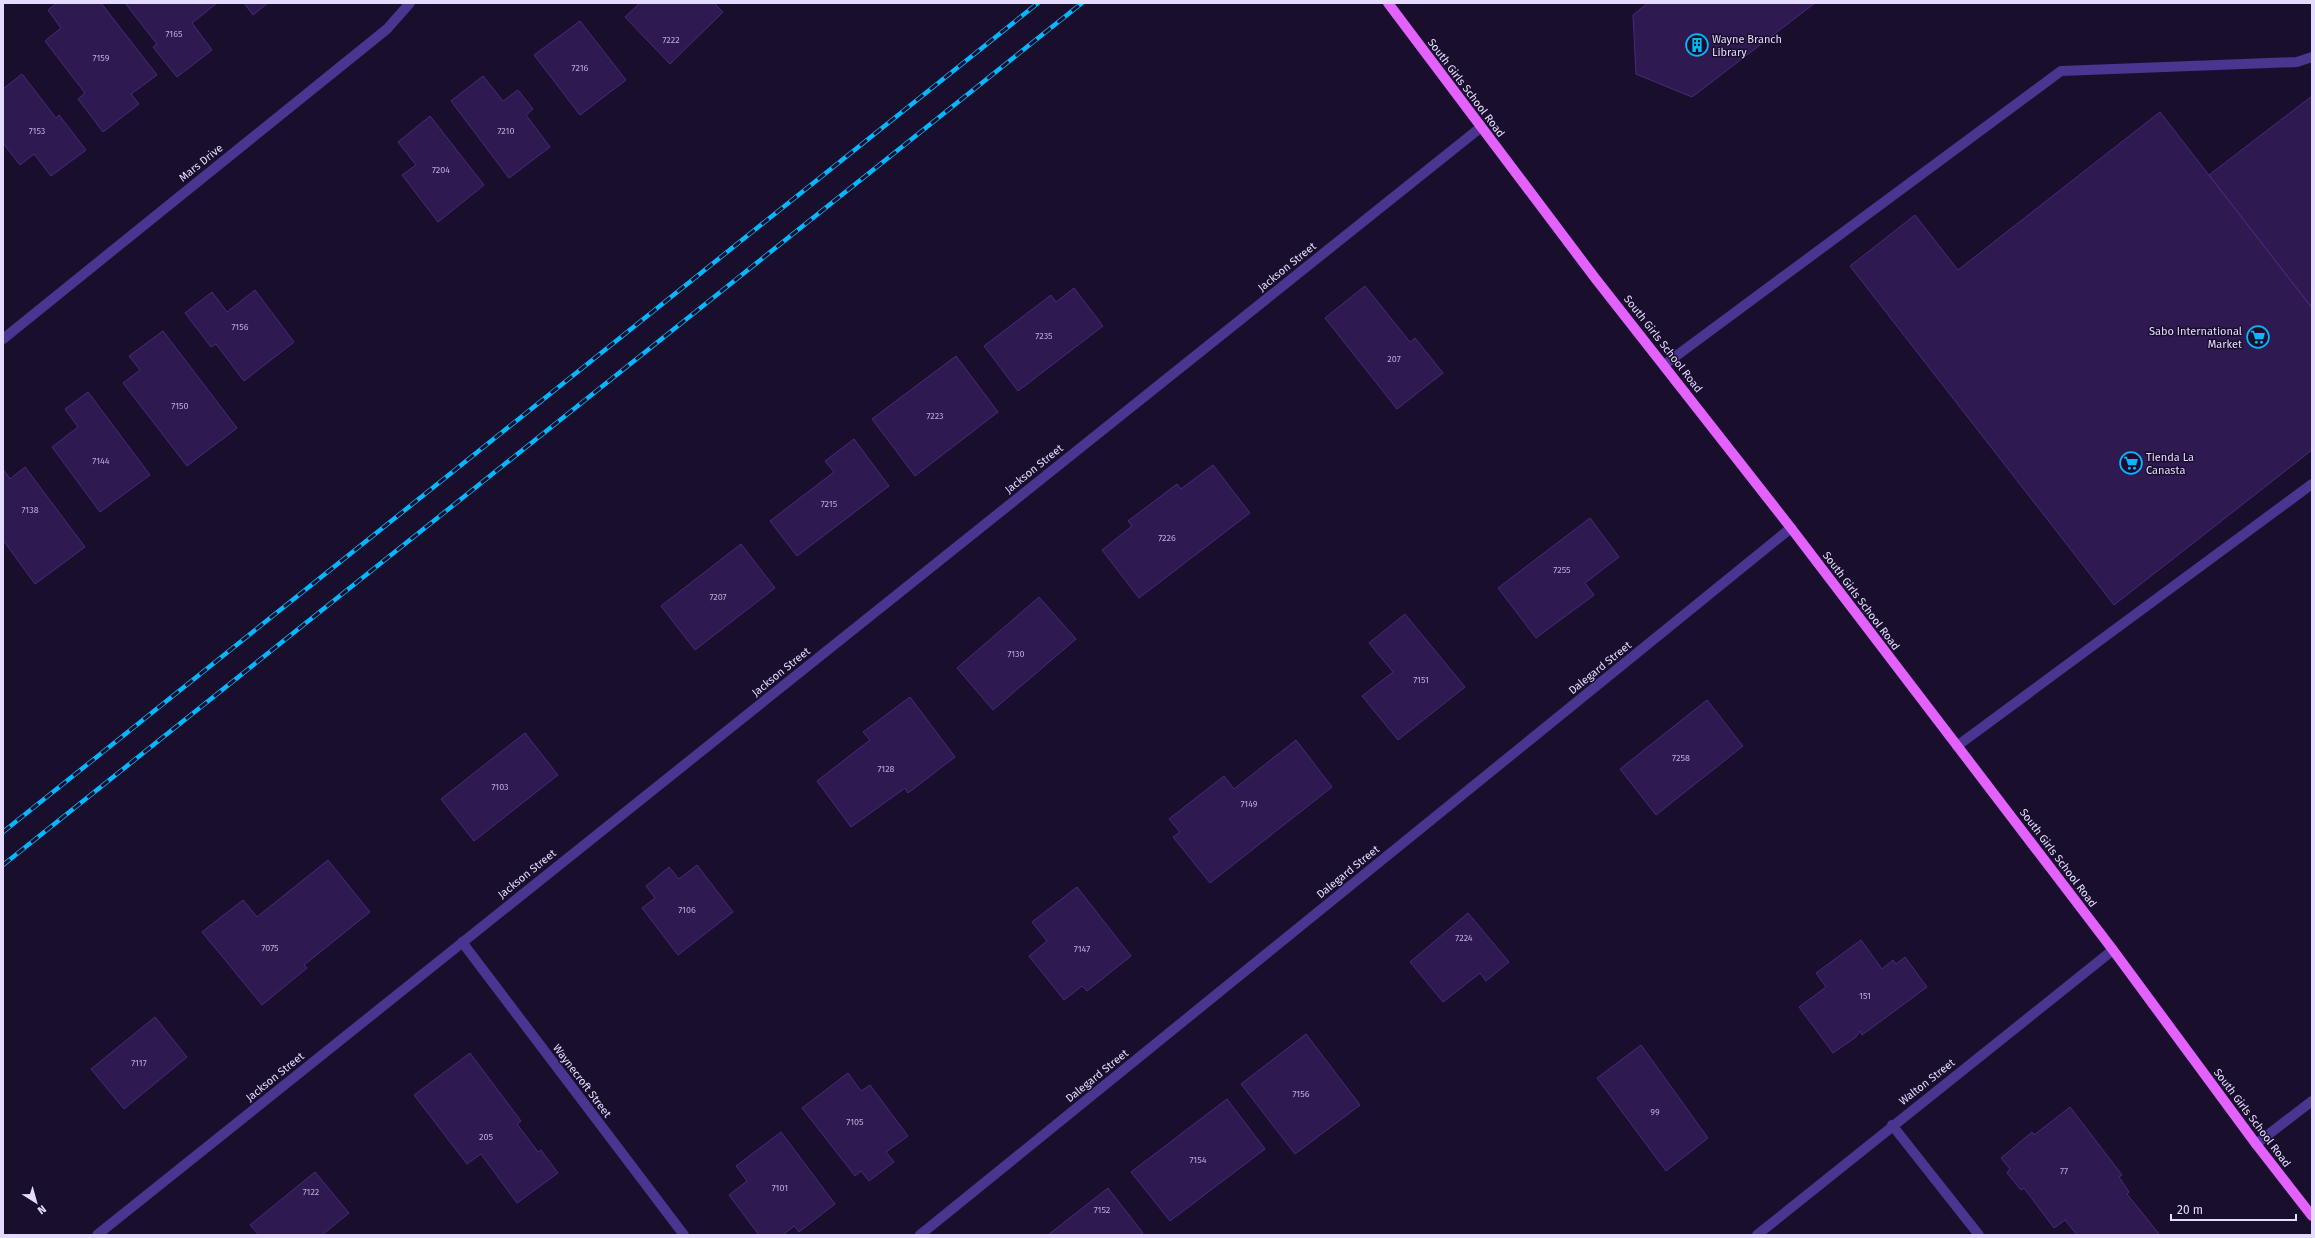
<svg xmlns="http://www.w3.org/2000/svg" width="2315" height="1238" viewBox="0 0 2315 1238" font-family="'Fira Sans',sans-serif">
<rect width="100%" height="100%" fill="#190f2d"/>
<path fill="#2e1950" stroke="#49297e" d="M57,3H101L157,75L131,94L139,104L103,132L78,99L85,93L45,41L61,28L48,10Z
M125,3H217L192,23L212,50L177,77L153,47L157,44Z
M244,3H268L253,15Z
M640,3H714L723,12L670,64L625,17Z
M1648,3H1815L1692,97L1636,74L1633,15Z
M580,21L626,80L580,115L534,55Z
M22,74L56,118L59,115L86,150L51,176L34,154L20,165L3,143V89Z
M483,76L503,101L518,90L533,109L526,115L550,147L509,178L451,101Z
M2312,96V308L2209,175Z
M2160,112L2312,308V450L2114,605L1850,266L1915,215L1958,270Z
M430,116L484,185L438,222L402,175L416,165L398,142Z
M1365,286L1410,342L1415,338L1443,373L1397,409L1325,318Z
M1074,288L1103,326L1018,391L984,346L1051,295L1056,302Z
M255,290L294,342L244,381L216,344L211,347L185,313L212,292L227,312Z
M163,331L237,428L187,466L123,383L140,370L129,356Z
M956,356L998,412L915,476L872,419Z
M88,392L150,475L100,512L52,447L78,427L65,409Z
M854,439L889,486L797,556L770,521L834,472L825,461Z
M1213,465L1250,513L1139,598L1102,550L1132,526L1128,521L1177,484L1181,489Z
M25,467L85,547L35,584L3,540V469L10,479Z
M1590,518L1619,557L1585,583L1594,595L1536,638L1498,588Z
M741,544L775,588L695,650L661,606Z
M1039,597L1076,639L993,710L957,668Z
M1405,614L1465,687L1398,740L1362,696L1393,672L1369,643Z
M910,697L955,757L908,793L905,788L851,827L817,781L870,740L863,732Z
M1707,700L1743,746L1656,815L1620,769Z
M525,733L558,775L474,841L441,799Z
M1296,740L1332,787L1210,883L1173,837L1180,832L1169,819L1224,776L1234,789Z
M328,860L370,912L304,965L307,968L262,1005L202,932L243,900L257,917Z
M697,865L733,912L678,955L642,908L655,898L646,886L669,867L679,879Z
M1077,887L1131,956L1087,991L1082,986L1064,1000L1029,956L1047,941L1032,922Z
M1468,913L1509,962L1486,981L1480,973L1443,1002L1410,962Z
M1861,940L1882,969L1893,960L1896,964L1905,957L1927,987L1862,1035L1860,1031L1856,1037L1833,1053L1799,1007L1826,987L1816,973Z
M155,1017L187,1057L124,1109L91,1069Z
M1306,1034L1360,1105L1295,1154L1241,1084Z
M1641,1045L1708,1138L1666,1171L1597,1078Z
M470,1053L521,1121L517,1124L538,1152L541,1150L558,1173L517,1203L481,1154L467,1164L414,1095Z
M848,1073L861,1091L870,1085L908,1136L886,1152L894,1162L869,1181L861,1171L855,1176L802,1108Z
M1227,1099L1265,1149L1170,1221L1131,1172Z
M2070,1107L2122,1175L2119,1177L2129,1192L2127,1194L2160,1235H2077L2065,1220L2054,1228L2024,1188L2021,1190L2007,1173L2010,1169L2001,1158L2032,1132L2034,1135Z
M781,1132L835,1204L799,1232L794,1226L783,1235H759L729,1195L747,1181L736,1166Z
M315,1172L349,1213L322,1235H259L250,1225Z
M1108,1188L1143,1233L1140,1235H1048Z"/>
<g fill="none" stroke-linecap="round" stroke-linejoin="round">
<path stroke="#4a3590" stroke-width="10" d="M3,339L387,29L410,3
M1664,365L2061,71L2297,62L2312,57
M1957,746L2312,484
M462,942L684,1235
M1892,1125L1979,1235
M2256,1144L2312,1101
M97,1235L1480,128
M920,1235L1791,528
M1757,1235L2113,950"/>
<path stroke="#e261ff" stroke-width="10" d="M1388,3L1595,278L1791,528L2113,950L2256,1144L2312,1216"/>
<g stroke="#06b7ff" stroke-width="4.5">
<path id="rail" d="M3,832L1038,3
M3,865L1082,3"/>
</g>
<use href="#rail" stroke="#190f2d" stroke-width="3" stroke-dasharray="9" stroke-linecap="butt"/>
</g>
<defs>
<g id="building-ring" transform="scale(1.15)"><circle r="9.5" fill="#190f2d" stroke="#06b7ff" stroke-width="1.5"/><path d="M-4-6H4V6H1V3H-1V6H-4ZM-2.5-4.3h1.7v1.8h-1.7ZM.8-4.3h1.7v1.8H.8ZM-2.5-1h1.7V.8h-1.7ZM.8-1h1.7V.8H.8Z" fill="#06b7ff"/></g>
<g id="supermarket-ring" transform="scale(1.15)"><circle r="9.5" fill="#190f2d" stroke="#06b7ff" stroke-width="1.5"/><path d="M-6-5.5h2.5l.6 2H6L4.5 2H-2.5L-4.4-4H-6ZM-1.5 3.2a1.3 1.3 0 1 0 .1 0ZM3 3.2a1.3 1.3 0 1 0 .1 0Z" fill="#06b7ff"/></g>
</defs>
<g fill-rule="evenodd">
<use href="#building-ring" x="1697" y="45"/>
<use href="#supermarket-ring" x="2258" y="337"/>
<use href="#supermarket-ring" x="2131" y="463"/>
</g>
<g text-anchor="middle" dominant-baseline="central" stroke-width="3" stroke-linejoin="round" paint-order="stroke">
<g font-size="9" fill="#b7aad3">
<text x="174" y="34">7165</text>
<text x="671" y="40">7222</text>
<text x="101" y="58">7159</text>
<text x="580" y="68">7216</text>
<text x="37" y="131">7153</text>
<text x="506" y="131">7210</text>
<text x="441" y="170">7204</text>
<text x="240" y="327">7156</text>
<text x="1044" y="336">7235</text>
<text x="1394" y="359">207</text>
<text x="180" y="406">7150</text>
<text x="935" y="416">7223</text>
<text x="101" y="461">7144</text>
<text x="829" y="504">7215</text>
<text x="30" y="510">7138</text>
<text x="1167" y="538">7226</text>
<text x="1562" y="570">7255</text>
<text x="718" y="597">7207</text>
<text x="1016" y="654">7130</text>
<text x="1421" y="680">7151</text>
<text x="1681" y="758">7258</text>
<text x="886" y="769">7128</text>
<text x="500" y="787">7103</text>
<text x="1249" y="804">7149</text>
<text x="687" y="910">7106</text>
<text x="1464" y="938">7224</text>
<text x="270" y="948">7075</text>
<text x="1082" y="949">7147</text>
<text x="1865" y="996">151</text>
<text x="139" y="1063">7117</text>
<text x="1301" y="1094">7156</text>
<text x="1655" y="1112">99</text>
<text x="855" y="1122">7105</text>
<text x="486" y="1137">205</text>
<text x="1198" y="1160">7154</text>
<text x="2064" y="1171">77</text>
<text x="780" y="1188">7101</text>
<text x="311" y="1192">7122</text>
<text x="1102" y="1210">7152</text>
</g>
<g font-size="11" fill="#e5daff" stroke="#190f2d" text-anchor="start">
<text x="1712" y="39">Wayne Branch<tspan x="1712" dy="13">Library</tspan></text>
<text x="2242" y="331" text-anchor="end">Sabo International<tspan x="2242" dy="13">Market</tspan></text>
<text x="2146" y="457">Tienda La<tspan x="2146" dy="13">Canasta</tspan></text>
</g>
<g font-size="11" fill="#e5daff" stroke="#190f2d">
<text transform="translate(1466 88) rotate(53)">South Girls School Road</text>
<text transform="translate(201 163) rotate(-39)">Mars Drive</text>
<text transform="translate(1287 267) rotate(-39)">Jackson Street</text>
<text transform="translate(1663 344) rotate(52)">South Girls School Road</text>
<text transform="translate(1034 469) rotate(-39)">Jackson Street</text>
<text transform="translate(1861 601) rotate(53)">South Girls School Road</text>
<text transform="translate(1600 668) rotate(-39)">Dalegard Street</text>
<text transform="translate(781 672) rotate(-39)">Jackson Street</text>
<text transform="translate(2058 858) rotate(53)">South Girls School Road</text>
<text transform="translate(1348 872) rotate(-39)">Dalegard Street</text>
<text transform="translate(527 874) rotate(-39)">Jackson Street</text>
<text transform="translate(1097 1076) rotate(-39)">Dalegard Street</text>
<text transform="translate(275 1077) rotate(-39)">Jackson Street</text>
<text transform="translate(582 1081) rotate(53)">Waynecroft Street</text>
<text transform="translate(1927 1082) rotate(-38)">Walton Street</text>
<text transform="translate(2252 1118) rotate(53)">South Girls School Road</text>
</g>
</g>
<rect width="2315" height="1238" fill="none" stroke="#e5daff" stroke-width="8"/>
<g transform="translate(36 1202) rotate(143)" stroke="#190f2d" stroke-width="3" paint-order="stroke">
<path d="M0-3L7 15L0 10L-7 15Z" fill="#e5daff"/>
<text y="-6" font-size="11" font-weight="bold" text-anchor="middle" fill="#e5daff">N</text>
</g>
<path d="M2171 1214v6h125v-6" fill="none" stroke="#e5daff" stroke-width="2"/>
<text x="2177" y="1214" font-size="12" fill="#e5daff" stroke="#190f2d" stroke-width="3" paint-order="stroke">20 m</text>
</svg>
